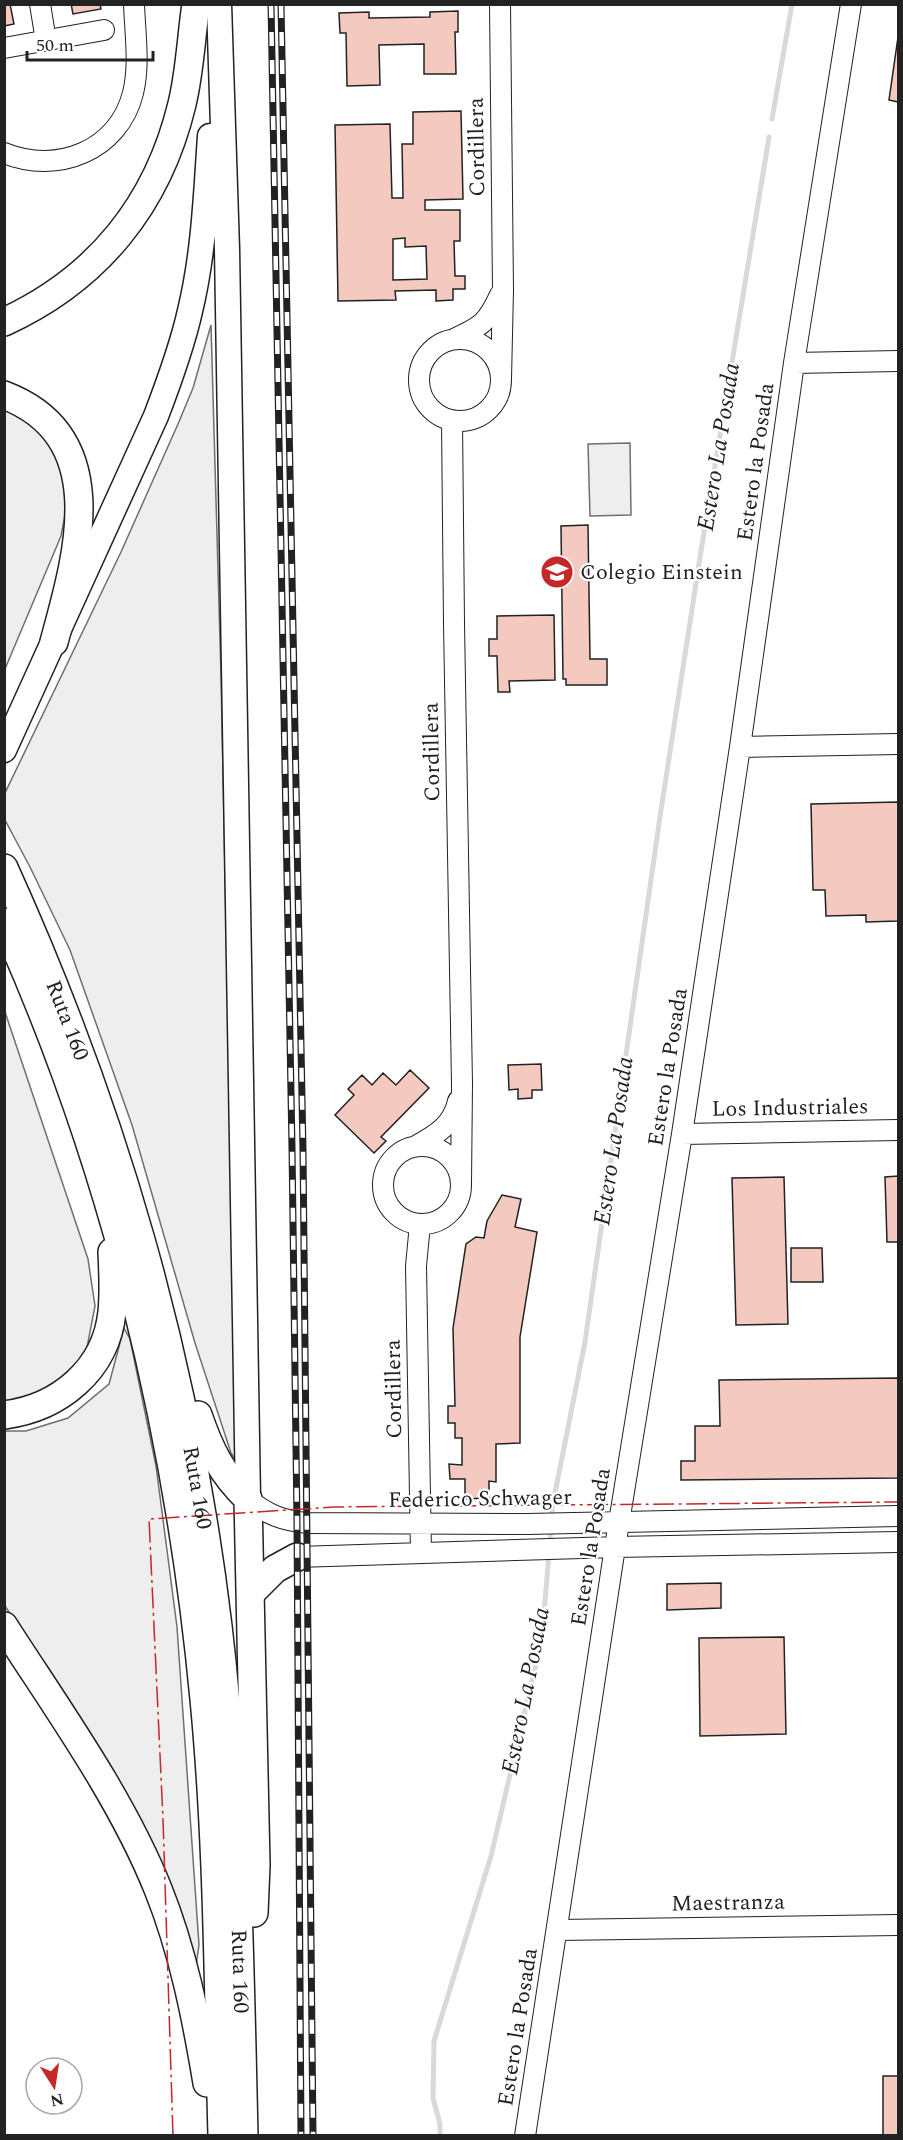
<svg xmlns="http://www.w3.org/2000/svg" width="903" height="2140" viewBox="0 0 903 2140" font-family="Spectral,serif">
<rect width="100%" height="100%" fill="#fff"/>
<path fill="#eee" stroke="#6f6f6f" stroke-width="1.5" d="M211,325L221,675L237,1462L231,1453L195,1343L132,1125L70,950L30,867L5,820L4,795L121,552L178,424L193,388Z
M5,403L51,441L64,471L67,504L61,536L5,669Z
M630,443L631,515L590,516L588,444Z
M4,1009L88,1259L95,1306L85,1358L73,1376L31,1395L5,1401Z
M124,1328L130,1339L156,1466L177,1627L199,1945L195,1973L112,1771L5,1606V1431H26L68,1418L109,1384Z"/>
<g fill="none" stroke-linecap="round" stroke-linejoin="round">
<path stroke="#d9d9d9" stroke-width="5" d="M772,119L792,4
M551,1519L553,1503L585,1342L661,810L701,551L769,137
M440,2136V2124L433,2098L434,2041L491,1856L542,1638L551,1529"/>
</g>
<path fill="#f3c9c0" stroke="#222" stroke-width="1.5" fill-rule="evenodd" d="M4,4H10L14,24L4,26Z
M71,4H100L101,9L73,14Z
M458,11V32H455L456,74H424V44L379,45L380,85L347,86L346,33H340L339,13L369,12V18L430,17V12Z
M898,37V102L889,100Z
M461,111L463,199L425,200V210H460V241H454L455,276H465V289H453V300L436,301V290L395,291L396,300L338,301L335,125L390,124L392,198H403L402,144H413V112ZM405,238V247L426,246L427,279L393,280V239Z
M588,525L590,659H607V685H566V679H563L561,526Z
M554,615L555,680L509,681L510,692H498L497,656H489V639H497V616Z
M898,802V921L866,922V915L826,916L825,890H813L811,804Z
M541,1064L542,1090H532V1098L518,1099V1089L509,1090L508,1065Z
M410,1070L429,1088L381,1137L386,1141L374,1153L335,1115L354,1095L348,1089L362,1075L372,1085L383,1073L396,1085Z
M898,1176V1242H887L885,1177Z
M784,1177L788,1324L736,1325L732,1178Z
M502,1195L521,1199L515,1227L537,1232L520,1337V1443L496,1444V1482L489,1481V1498L465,1499V1479H450L449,1464L462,1465V1438H455V1423H448V1406H455L453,1328L466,1244L476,1237L484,1238L487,1221Z
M791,1248H822L823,1282H791Z
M898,1378V1478L681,1480V1461H695V1426H720L719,1380Z
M721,1583V1608L667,1610V1584Z
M784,1637L786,1734L700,1736L699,1638Z
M883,2076H898V2136H883Z"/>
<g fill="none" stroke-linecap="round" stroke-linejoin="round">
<g stroke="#222" stroke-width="22">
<path id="minor" d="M40,4L46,41
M500,4L503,290L501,379
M4,48L104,30
M4,153C58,175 119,150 133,93C140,65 135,33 134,4
M454,339C482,326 487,323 500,295
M419 380a41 41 0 1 1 82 0a41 41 0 1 1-82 0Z
M794,363L898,361
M452,420L454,623L462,1084L461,1184
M740,747L898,744
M682,1134L898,1130
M416,1146C436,1135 453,1125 458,1101
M383 1185a39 39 0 1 1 78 0a39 39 0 1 1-78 0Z
M420,1224L416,1266L421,1553
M248,1499C267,1515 284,1521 308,1523L527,1524L898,1516
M297,1557L615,1547L898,1542
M558,1930L898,1925
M525,2136L615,1547L682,1134L740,747L794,363L851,4"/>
</g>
<g stroke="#222" stroke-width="27">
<path id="major" d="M219,4L227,249L248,1499
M4,750L156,416C169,382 182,347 190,311C204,253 206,194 210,136"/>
</g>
<g stroke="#222" stroke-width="30">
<g id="highway">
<path d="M4,322C98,279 158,204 182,104C190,71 191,38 196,4"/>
<path d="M4,395C114,437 77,557 54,642"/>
<path id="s1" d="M4,868C115,1113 186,1359 218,1626C238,1795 240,1966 244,2136"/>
<path d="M4,922C114,1166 179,1433 204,1699C218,1844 218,1990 222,2136"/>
<path d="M4,1415C59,1408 106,1370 112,1312C114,1293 113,1272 112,1252"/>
<path d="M198,1415C210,1450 221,1473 248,1499L256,1865L254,1913"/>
<path d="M251,1593L275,1569L297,1557"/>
<path d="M4,1626C58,1710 121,1797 158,1889C183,1951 196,2017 207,2083"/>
</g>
</g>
<use href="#minor" stroke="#fff" stroke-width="20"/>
<use href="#major" stroke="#fff" stroke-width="24"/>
<use href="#highway" stroke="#fff" stroke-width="27"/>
<g stroke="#222" stroke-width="7">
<path id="rail" d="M271,4L292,1148L297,1522L301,2136
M281,4L303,1150L313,2136"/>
</g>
<use href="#rail" stroke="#fff" stroke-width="4.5" stroke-dasharray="14" stroke-linecap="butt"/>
<path stroke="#c62828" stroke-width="1.5" stroke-dasharray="21 4.5 3 4.5" stroke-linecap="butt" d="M173,2136L163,1819L149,1519L334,1507L898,1502"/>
</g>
<defs>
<g id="school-disc" transform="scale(1.725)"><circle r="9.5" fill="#c62828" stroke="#fff"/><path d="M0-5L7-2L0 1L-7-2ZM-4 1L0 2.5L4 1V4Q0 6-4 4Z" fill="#fff"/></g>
</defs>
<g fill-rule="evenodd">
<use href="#school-disc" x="557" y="572"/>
</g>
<g text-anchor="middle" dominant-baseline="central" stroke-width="4.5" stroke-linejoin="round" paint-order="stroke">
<g font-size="22" fill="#222" stroke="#fff">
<text transform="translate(477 147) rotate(-91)">Cordillera</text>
<text transform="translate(756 462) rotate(-82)">Estero la Posada</text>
<text transform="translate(432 752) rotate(-91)">Cordillera</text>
<text stroke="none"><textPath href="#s1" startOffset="165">Ruta 160</textPath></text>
<text transform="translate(668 1067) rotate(-81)">Estero la Posada</text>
<text transform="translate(790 1108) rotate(-1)">Los Industriales</text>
<text transform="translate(394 1389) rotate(-91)">Cordillera</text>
<text stroke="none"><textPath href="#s1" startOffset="651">Ruta 160</textPath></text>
<text transform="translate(480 1499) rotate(-1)">Federico Schwager</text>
<text transform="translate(591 1547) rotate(-81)">Estero la Posada</text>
<text transform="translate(728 1903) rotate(-1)">Maestranza</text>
<text stroke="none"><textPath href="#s1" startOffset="1137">Ruta 160</textPath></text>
<text transform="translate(518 2027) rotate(-81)">Estero la Posada</text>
</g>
<g font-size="22" fill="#222" stroke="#fff" text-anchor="start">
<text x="580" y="572">Colegio Einstein</text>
</g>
<g font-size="24" font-style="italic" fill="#222" stroke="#fff">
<text transform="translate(719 447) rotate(-81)">Estero La Posada</text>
<text transform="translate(614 1141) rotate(-82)">Estero La Posada</text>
<text transform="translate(526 1691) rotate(-79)">Estero La Posada</text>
</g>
</g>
<rect width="903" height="2140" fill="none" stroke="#222222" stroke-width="12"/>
<g transform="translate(54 2086) rotate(168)"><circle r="28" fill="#ffffff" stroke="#a7a7a7" stroke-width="1.5"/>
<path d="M0-4.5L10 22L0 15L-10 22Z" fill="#c62828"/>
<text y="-9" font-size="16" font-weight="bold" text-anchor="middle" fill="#222222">N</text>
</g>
<path d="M27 51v9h126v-9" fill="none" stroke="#222222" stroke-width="3"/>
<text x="36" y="51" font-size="18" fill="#222222" stroke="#ffffff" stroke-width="4.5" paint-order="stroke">50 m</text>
</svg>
